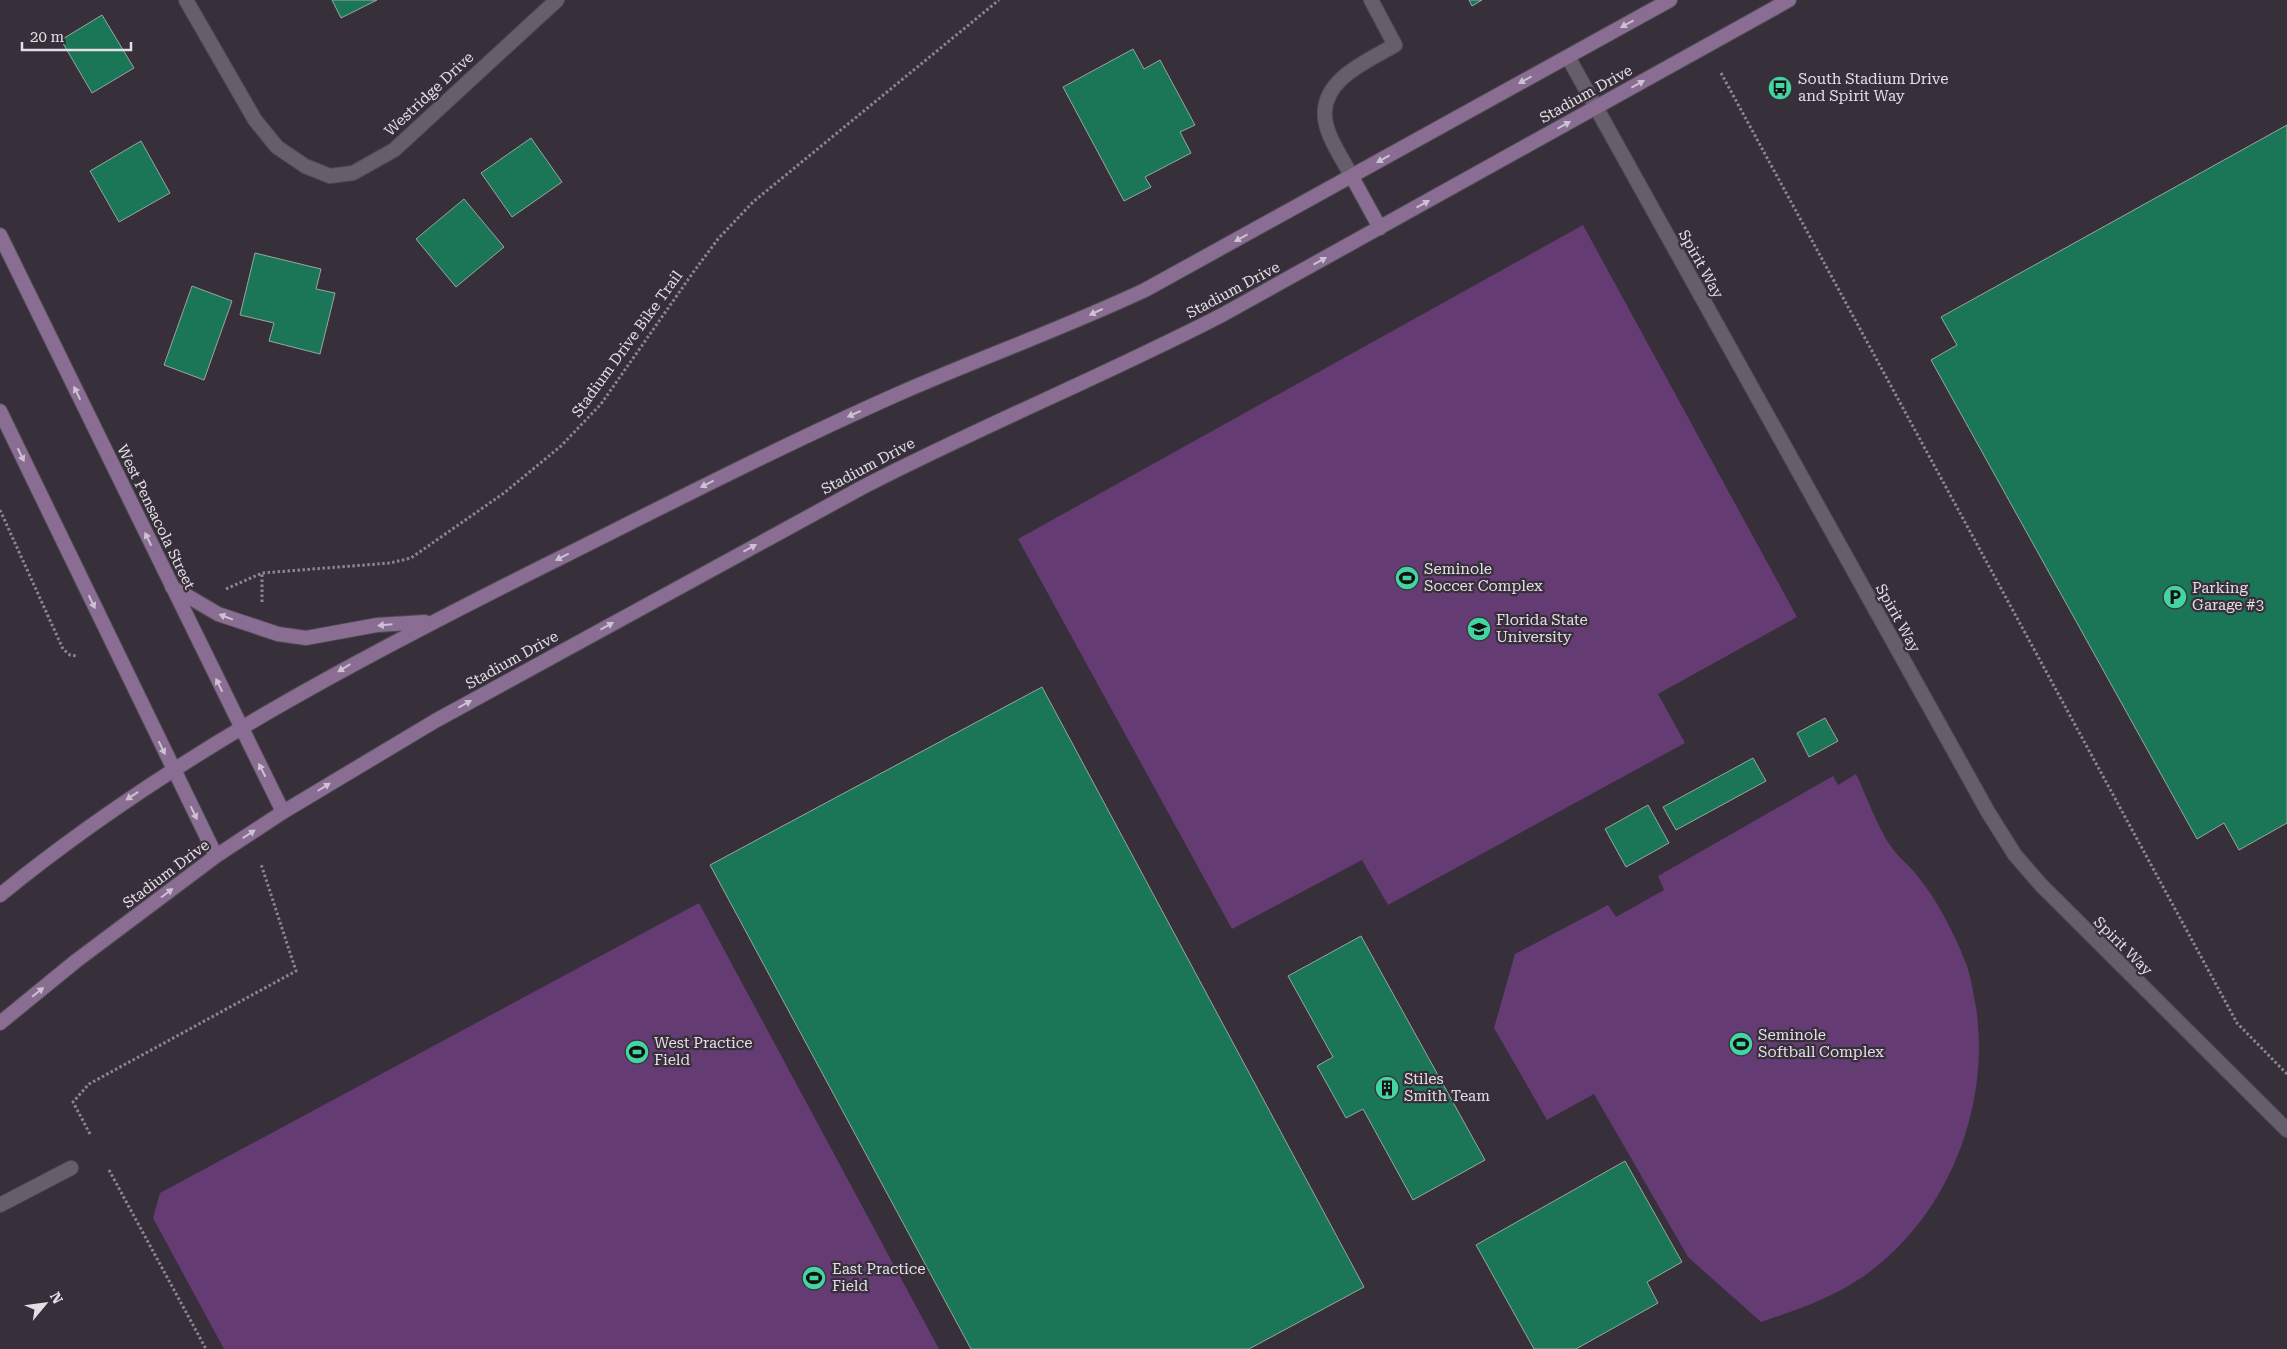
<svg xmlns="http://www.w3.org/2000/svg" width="2287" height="1349" viewBox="0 0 2287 1349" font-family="'Roboto Serif',serif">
<rect width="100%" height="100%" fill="#372f3a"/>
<path fill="#643b72" d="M1583,225L1797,617L1658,694L1685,743L1388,905L1362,860L1232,929L1018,539Z
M1856,774C1866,795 1880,833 1893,849C1899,858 1909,865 1916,874C1938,901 1953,931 1966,963C1971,977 1973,992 1976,1007C1991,1107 1948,1217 1864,1276C1832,1298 1797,1310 1761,1322L1688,1257L1594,1094L1547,1120L1494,1028L1515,954L1608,905L1616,917L1664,890L1658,876L1833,776L1838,785Z
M699,903L939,1349H224L153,1218L160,1193Z"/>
<path fill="#1a7657" stroke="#97a8a0" d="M332,0H377L341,18Z
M1469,0H1482L1472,6Z
M102,15L134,68L92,93L61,40Z
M1133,49L1144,69L1160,60L1195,125L1180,132L1191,153L1145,177L1151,187L1124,201L1063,87Z
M2287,125V823L2239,850L2224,823L2197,839L1931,360L1957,345L1941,317Z
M531,138L562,182L512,217L481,173Z
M141,141L170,193L119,222L90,171Z
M464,199L504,247L456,287L416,239Z
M255,253L321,269L316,289L335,293L320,354L269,341L274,323L240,315Z
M192,286L232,301L204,380L164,365Z
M1042,687L1364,1287L1249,1349H971L710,865Z
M1825,718L1838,741L1809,757L1797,733Z
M1753,758L1766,781L1676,830L1663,807Z
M1648,805L1669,843L1626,867L1605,829Z
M1361,936L1485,1160L1413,1200L1363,1109L1346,1118L1317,1066L1333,1057L1288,976Z
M1625,1161L1682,1262L1647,1282L1658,1303L1576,1349H1534L1476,1245Z"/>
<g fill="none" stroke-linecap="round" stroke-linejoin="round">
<g stroke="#524b54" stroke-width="16">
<path id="service" d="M1352,177C1343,159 1327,138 1325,118C1321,79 1368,61 1395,45L1371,0
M0,1205L71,1168"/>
</g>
<g stroke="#524b54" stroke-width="16">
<path id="minor" d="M186,0L255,120L277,147L305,166L330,176L353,173L394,150L557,0
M1568,57L1988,812L2015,855L2041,885L2287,1130"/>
</g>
<g stroke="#524b54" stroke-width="16">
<path id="secondary" d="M1352,177L1380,228
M0,235L283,812
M0,411L216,856
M172,587L218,614L278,634L306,638L377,625L425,622
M0,895C169,757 363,656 558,559C670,503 783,445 898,394C980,358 1064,328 1145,290L1670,0
M0,1023L76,961L216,856L283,812L435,721L863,487C981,426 1104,376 1222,315L1789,0"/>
</g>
<path stroke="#8d868f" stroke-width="3" stroke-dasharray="2.5 2.5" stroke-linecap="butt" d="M1721,73L2237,1023L2287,1074
M0,510L63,649L70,655L78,656
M226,589L262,573L390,563L411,558L504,493L561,446L601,404L692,274L718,239L753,202L999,0
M262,602V573
M90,1134L73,1102L89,1084L296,971L261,864
M109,1170L206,1349"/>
<use href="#service" stroke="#675e6b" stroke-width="14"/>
<use href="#minor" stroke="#675e6b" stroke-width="14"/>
<use href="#secondary" stroke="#896d92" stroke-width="14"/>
</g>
<defs><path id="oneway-solid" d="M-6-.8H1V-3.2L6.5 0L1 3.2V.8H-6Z" transform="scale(1.25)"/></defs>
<g fill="#cdc2d1">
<use href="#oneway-solid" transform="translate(1627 24) rotate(151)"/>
<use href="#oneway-solid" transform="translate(1525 80) rotate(151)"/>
<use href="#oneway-solid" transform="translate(1638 84) rotate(-29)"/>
<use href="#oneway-solid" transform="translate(1564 125) rotate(-29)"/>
<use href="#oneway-solid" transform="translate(1383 159) rotate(151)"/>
<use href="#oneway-solid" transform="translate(1423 204) rotate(-29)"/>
<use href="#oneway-solid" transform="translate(1241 238) rotate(151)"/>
<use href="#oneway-solid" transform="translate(1320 261) rotate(-29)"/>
<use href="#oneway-solid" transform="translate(1096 312) rotate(155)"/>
<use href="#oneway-solid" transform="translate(77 393) rotate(-116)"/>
<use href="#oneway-solid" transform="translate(854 414) rotate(156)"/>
<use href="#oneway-solid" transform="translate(21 455) rotate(64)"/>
<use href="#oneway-solid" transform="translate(707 484) rotate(153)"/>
<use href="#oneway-solid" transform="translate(148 539) rotate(-116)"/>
<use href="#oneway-solid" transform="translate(750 548) rotate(-29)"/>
<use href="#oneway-solid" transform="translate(562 557) rotate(153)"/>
<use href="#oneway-solid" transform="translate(92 602) rotate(64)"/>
<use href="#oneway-solid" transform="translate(226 617) rotate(-159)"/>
<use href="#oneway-solid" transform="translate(385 625) rotate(175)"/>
<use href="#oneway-solid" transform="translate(607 626) rotate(-29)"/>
<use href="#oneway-solid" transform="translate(344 668) rotate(149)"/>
<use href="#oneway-solid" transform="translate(219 685) rotate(-116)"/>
<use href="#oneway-solid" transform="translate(465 704) rotate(-29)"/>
<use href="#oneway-solid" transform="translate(162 748) rotate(64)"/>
<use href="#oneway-solid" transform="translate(262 770) rotate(-117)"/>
<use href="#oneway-solid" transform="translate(324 787) rotate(-32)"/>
<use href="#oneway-solid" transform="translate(132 796) rotate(147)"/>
<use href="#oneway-solid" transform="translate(194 813) rotate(64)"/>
<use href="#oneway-solid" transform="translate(249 834) rotate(-33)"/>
<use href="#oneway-solid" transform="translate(167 893) rotate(-37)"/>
<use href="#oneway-solid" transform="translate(38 992) rotate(-39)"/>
</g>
<defs>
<g id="bus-disc" transform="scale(1.25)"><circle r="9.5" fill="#42d4a1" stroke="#372f3a"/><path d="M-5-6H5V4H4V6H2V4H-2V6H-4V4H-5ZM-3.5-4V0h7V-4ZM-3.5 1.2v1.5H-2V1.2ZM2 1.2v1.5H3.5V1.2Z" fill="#111"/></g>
<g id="stadium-disc" transform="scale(1.25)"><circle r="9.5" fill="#42d4a1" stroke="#372f3a"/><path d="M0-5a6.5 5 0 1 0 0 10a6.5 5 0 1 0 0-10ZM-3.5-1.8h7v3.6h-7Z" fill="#111"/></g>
<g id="parking-disc" transform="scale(1.25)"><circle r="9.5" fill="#42d4a1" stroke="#372f3a"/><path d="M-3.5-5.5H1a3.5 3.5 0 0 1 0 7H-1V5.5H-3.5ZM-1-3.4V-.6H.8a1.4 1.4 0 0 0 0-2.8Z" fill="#111"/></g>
<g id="university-disc" transform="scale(1.25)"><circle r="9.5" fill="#42d4a1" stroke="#372f3a"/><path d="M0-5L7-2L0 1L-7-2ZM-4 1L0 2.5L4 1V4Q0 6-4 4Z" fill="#111"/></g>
<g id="building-disc" transform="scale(1.25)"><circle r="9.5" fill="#42d4a1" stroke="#372f3a"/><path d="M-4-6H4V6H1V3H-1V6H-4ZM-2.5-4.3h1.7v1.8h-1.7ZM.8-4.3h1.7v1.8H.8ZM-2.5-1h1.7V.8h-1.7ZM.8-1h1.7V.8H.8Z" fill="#111"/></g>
</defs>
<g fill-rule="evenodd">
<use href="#bus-disc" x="1780" y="88"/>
<use href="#stadium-disc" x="1407" y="578"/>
<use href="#parking-disc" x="2175" y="597"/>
<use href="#university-disc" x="1479" y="629"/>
<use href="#stadium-disc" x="1741" y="1044"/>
<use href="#stadium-disc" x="637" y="1052"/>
<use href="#building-disc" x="1387" y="1088"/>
<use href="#stadium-disc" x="814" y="1278"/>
</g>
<g text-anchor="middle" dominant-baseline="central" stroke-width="4.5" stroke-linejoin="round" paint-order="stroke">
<g font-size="15" fill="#e4dee6" stroke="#372f3a" text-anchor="start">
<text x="1798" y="79">South Stadium Drive<tspan x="1798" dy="17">and Spirit Way</tspan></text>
<text x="1424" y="569">Seminole<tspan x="1424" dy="17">Soccer Complex</tspan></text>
<text x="2192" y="588">Parking<tspan x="2192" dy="17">Garage #3</tspan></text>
<text x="1496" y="620">Florida State<tspan x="1496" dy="17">University</tspan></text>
<text x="1758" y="1035">Seminole<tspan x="1758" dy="17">Softball Complex</tspan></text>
<text x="654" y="1043">West Practice<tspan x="654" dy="17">Field</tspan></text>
<text x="1404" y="1079">Stiles<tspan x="1404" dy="17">Smith Team</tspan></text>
<text x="832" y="1269">East Practice<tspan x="832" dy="17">Field</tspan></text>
</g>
<g font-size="15" fill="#e4dee6" stroke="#372f3a">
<text transform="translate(429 94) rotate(-43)">Westridge Drive</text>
<text transform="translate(1586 94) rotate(-29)">Stadium Drive</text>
<text transform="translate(1701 264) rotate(61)">Spirit Way</text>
<text transform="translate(1233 290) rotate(-28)">Stadium Drive</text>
<text transform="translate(627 344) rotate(-54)">Stadium Drive Bike Trail</text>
<text transform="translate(868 466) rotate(-28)">Stadium Drive</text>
<text transform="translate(156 517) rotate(64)">West Pensacola Street</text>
<text transform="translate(1898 618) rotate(61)">Spirit Way</text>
<text transform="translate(512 660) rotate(-29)">Stadium Drive</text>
<text transform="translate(166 874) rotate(-37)">Stadium Drive</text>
<text transform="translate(2123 946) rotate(45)">Spirit Way</text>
</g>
</g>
<g transform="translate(45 1304) rotate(61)" stroke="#372f3a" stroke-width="4" paint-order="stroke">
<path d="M0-4L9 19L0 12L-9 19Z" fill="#e4dee6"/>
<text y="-8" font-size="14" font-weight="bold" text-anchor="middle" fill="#e4dee6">N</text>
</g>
<path d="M22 42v8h109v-8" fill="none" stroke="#e4dee6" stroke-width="2.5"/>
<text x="30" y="42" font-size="15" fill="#e4dee6" stroke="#372f3a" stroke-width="4" paint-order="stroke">20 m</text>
</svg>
